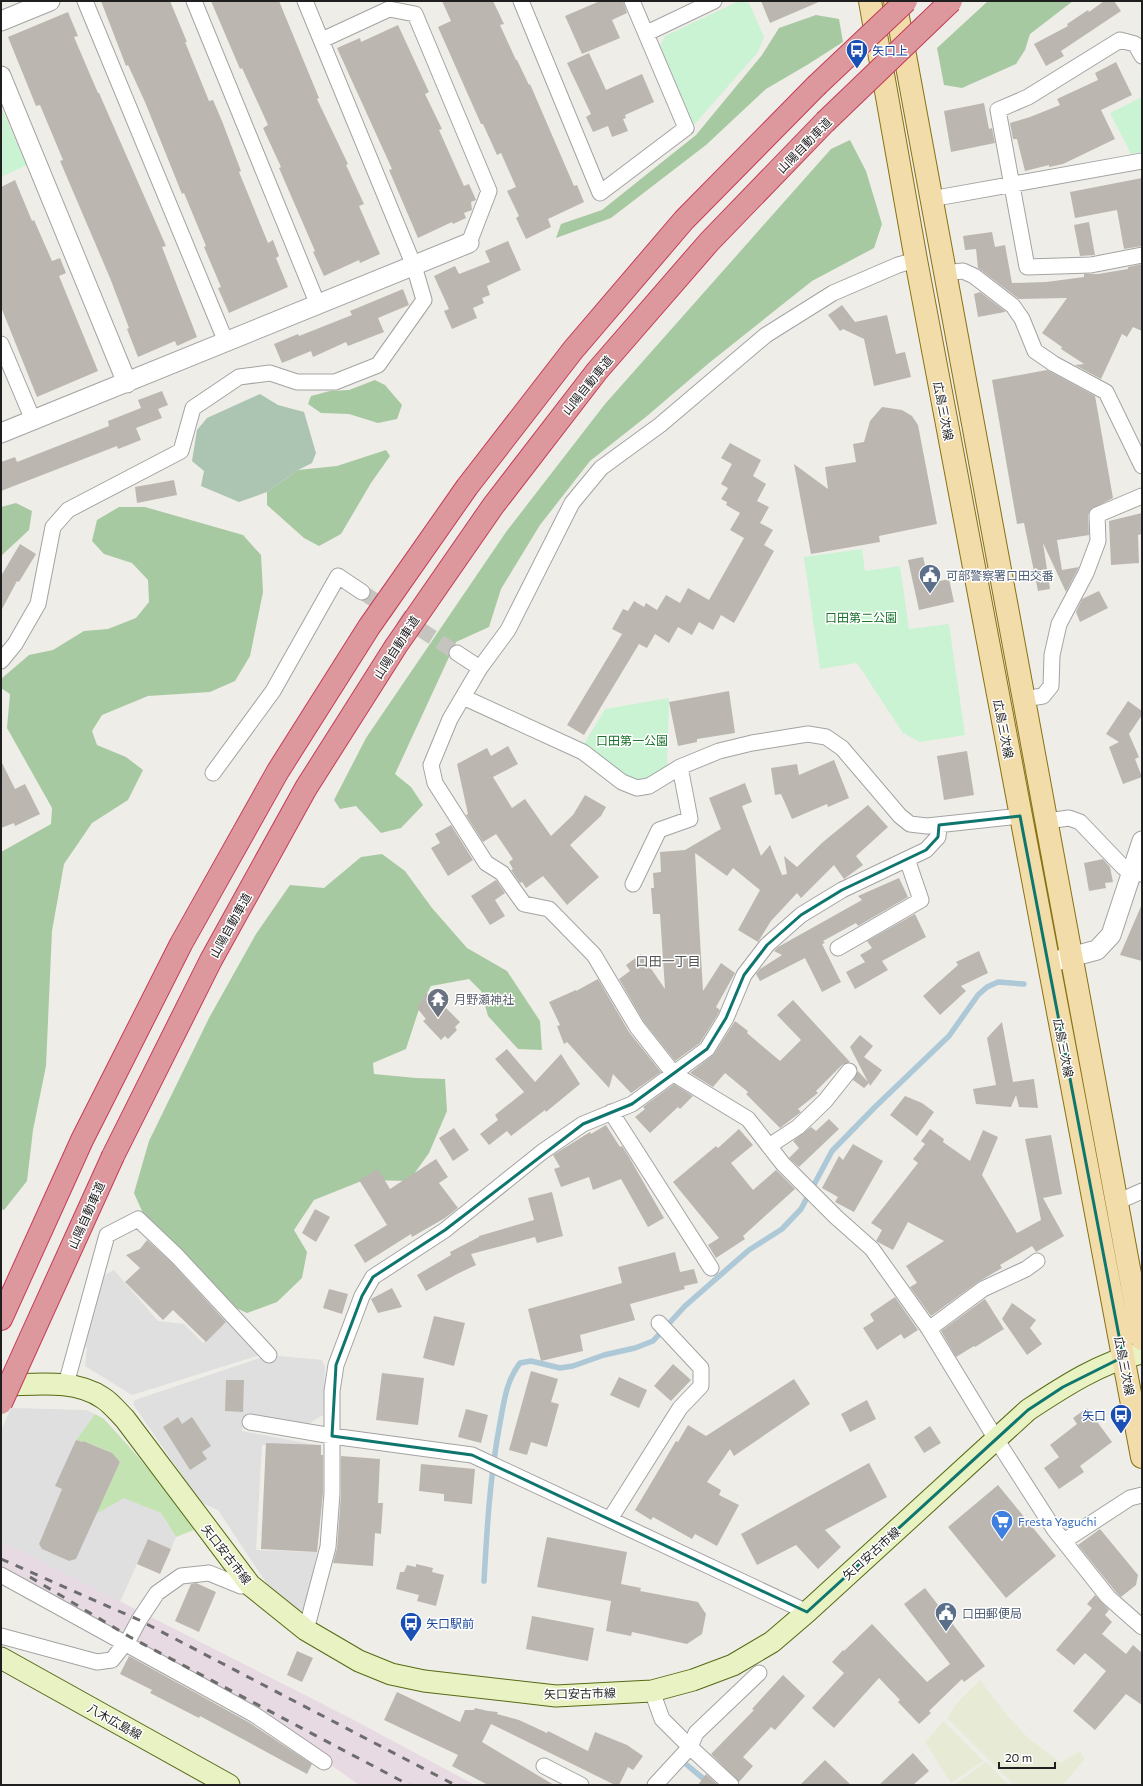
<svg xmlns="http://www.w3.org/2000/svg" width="1143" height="1786" viewBox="0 0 1143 1786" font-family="Commissioner,'Noto Sans JP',sans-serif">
<rect width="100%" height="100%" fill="#efede7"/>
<path fill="#e7dae3" d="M1,1541L352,1719L475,1785H359L258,1713L1,1566Z"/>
<path fill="#e7ebd5" d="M980,1680L1006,1714L1028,1738L1061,1763L1080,1751L1085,1759L1062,1785H1014L947,1718L958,1702Z
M944,1721L983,1761L951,1783L925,1742Z
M986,1762L1009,1785H954Z"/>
<path fill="#c4e3b3" d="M95,1414L104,1419C137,1455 168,1490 194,1530L176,1537L161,1513L96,1514L120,1462C108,1448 92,1445 76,1440Z"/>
<path fill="#a7c9a1" d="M988,1H1073L1030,34L1025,50L1016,64L962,88L944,85L937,48Z
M816,15L839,19L843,42L807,65L766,89L706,145L611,218L556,238L561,224L602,210L696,135L762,55L779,28Z
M850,140L866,171L882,224L874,248L812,281L709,363L647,416L590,461L540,525L501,589L489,627L456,642L395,774L411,787L423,805L401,828L381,833L356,806L340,809L334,800L366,738L506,532L605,404L831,149Z
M375,380L385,385L402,405L397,419L378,423L349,414L321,413L308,404L311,396L330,391L349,390Z
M386,450L390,456L371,483L341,534L319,546L304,538L267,505V492L298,470L337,466Z
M16,503L32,511L29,530L1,556V507Z
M119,507H145L243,535L261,555L263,592L250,656L235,681L210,692L148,696L102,715L92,731L97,745L126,757L143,770L128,800L92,823L64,864L52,931L46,1066L33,1130L27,1181L4,1210L1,1209V852L51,824L52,808L7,728L10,694L1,688V679L29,655L53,650L84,631L108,629L136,618L149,602L148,580L132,563L104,554L92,541L97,520Z
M382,854L405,871L432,908L467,948L507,971L540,1021L542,1050L518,1049L488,1016L481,991L469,979L431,986L420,1006L406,1049L373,1063L374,1074L416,1078L445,1079L447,1111L429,1153L409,1181L364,1180L314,1200L294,1230L307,1252L302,1278L277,1302L247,1313L223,1302L146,1220L134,1193L149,1141L209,1018L256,934L290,885L324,888L361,857Z"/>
<path fill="#abc5b2" d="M260,394L278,405L304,412L316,453L312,463L298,470L267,492L239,502L201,486L204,471L192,461L197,430L207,418Z"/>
<path fill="#caf3d3" d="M739,1L749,3L764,37L758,52L694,125L660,46L665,36Z
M1142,97V152L1131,154L1110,113Z
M1,107L27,165L1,177Z
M862,549L865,571L900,566L909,629L949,624L965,735L920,742L903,733L857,663L820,669L804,557Z
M669,698L667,768L641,781L626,780L582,747L605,709Z"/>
<path fill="#dfdfdf" d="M114,1270L158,1321L184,1324L203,1343L232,1316L263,1354L132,1395L85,1366L87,1348L78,1341L96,1280Z
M269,1355L322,1360L325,1367L323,1415L308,1424L246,1414L242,1431L316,1445H262L256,1550L317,1552L306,1608L299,1612L267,1584L218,1510L200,1502L133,1404L135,1400Z
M11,1408L86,1410L95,1414L76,1440L70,1456V1477L61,1473L55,1486L62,1489L39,1544L42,1549L69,1561L76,1559L96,1514L124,1498L161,1513L176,1537L171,1549L148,1539L120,1602L1,1541V1430Z"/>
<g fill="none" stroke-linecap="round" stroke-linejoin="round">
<path stroke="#adc8d7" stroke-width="5.5" d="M484,1581C487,1528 490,1475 500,1423C504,1402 506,1381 520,1363L531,1361L560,1368L573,1366L604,1355L635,1348L653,1341L685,1306L749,1250L782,1229L801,1209L832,1151L875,1107L949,1036L978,995L987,987L998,982L1024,984
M687,1765L711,1785"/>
</g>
<path fill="#bcb6b0" d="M101,1H170L187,42H185L209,101L213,100L222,121L241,171L239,172L268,243L273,240L279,256L276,258L288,287L229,313L218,288L221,287L204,247L206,246L184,193L182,194L145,102L128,65L126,66Z
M211,1H279L319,98L317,99L348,164L346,165L364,204L359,206L380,254L360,263L359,260L324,276L313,252L315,251L279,168L281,167L263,128L268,125L242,68L240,69Z
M442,1H493L504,24L500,25L516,60H517L529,85L530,84L574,186L577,185L584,202L548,219L551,227L526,239L516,218L519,216L507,191L516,187L501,153L497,155L483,124H481L438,27L451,21Z
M600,1H623L627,13L612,20L620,38L582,54L565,16Z
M761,1H821L770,23Z
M1104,1H1114L1121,11L1061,51L1064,56L1046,66L1034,44L1068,26L1067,24L1088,10L1089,12Z
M68,12L78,36L74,37L98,93H99L166,246L162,247L197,337L177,346L175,341L138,357L127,329L129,328L110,278L60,161L63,160L40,105L36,106L8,37Z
M398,25L429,92L425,94L442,129L439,130L464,186L469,184L476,200L471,202L472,210L464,213L466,218L453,224L452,222L418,238L389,170L392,169L337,48L360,38L361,42Z
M589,53L606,90L642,74L654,102L625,115L626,118L623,119L628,131L612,137L608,126L593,132L586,117L591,114L567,63Z
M1116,62L1132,95L1101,110L1115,139L1063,164L1049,167V165L1025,171L1017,139H1013L1010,123L1030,117L1060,105L1057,99L1098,80L1095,73Z
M984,103L989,129L992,128L995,143L951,152L944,111Z
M1142,178V246L1124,249L1117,210L1075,218L1070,192Z
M15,180L32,221L34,220L52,261L60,258L66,273L59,276L98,371L37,397L1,307V187Z
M1089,222L1095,255L1080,256L1074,225Z
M992,232L995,247L1005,245L1012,283L1046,282L1084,277V274H1098L1128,269V267L1142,264V331L1133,327L1127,337L1122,334L1101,379L1075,365L1084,364L1061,349L1062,347L1042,333L1067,298L1019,299L978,268L976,249L965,250L963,236Z
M508,241L521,270L487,286L490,295L482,298L484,303L473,308L477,318L452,329L444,311L449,309L434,276L455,266L459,274L490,262L485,251Z
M403,289L409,305L378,318L384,332L348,346L346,342L313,357L311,351L282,363L274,344L298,334L299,336L352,315L350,311Z
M980,292L1005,311V312L978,317L974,294Z
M842,305L855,322L887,315L896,354L905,352L911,377L874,386L864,339L843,329L840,331L828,315Z
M1047,370L1095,396L1113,498L1090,510L1088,515L1089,535L1057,540L1062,570L1079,567L1066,592L1043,543L1050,589L1038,591L1024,523L1017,524L992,380Z
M162,391L168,405L158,409L162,418L136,428L141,440L118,449L117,446L1,491V462L15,457L17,462L109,426L108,421L141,408L138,400Z
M882,407L902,410L912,416L918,425L937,524L879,536L880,542L811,554L794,464L828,489L825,467L856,462L853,444L864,442L870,421Z
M730,443L761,460L753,476L766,484L757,501L769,507L760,523L773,530L764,545L774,551L734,623L721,615L713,630L699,622L692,635L678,627L669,643L655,634L647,648L639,644L584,735L567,725L622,634L612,629L623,609L628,611L634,601L644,607L646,603L657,610L666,595L680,603L688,588L709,600L744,538L730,530L740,513L726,505L727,502L721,499L728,488L721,484L732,464L721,458Z
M174,480L177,495L137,503L135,487Z
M1142,513V534L1138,535L1139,563L1111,565L1109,521Z
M20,544L36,554L19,582L17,581L1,611V576Z
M923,557L928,578H930L931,583L949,579L954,602L919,610L908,560Z
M1099,591L1108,608L1080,622L1076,612L1082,599Z
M729,691L735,733L697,739V742L678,746L669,702Z
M1128,701L1142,711V715L1129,734L1139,757L1135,759L1142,777L1123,784L1109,747L1119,742L1106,734Z
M508,746L518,764L493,777L512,808L525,799L551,836L573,815L585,795L606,807L601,816L570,845L599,877L567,905L543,876L526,888L522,882L520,883L511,870L513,869L509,862L513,859L496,834L483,842L466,815L468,814L457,764L487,748L491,756Z
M967,751L974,795L944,800L937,756Z
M834,760L849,798L828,807L827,804L792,819L781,794L775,795L771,768L797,764L799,775Z
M1,761L15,789L25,784L40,814L15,826L14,823L1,828Z
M745,783L752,802L742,806L761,856L770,845L782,875L787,874L784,856L797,867L823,842L868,805L888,827L856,856L863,865L844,879L834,865L801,898L797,893L771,921L758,942L738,930L760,890L733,868L727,876L695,853L703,991L721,963L735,973L716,1007L720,1010L718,1014L700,1043L675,1061L644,1022L619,979L630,971L626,965L641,954L665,989L660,914H653L651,888H654L653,873L661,872L660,852L685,850L721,829L709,798Z
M451,825L473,860L448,876L431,848L440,843L435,834Z
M1103,859L1110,867L1113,882L1105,883L1106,888L1089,891L1084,863Z
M899,878L908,897L858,926L856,923L823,941L825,943L822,944L841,982L822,992L805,958L760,981L756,974L760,969L782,955L774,951L778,947L862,900L858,896Z
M496,880L505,893L495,900L505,916L490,925L471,896Z
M1142,904V961L1120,955Z
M915,914L926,937L882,961L888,970L855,989L846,972L865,962L860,955L872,948L867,941Z
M979,951L988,973L961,986L966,991L940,1015L923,996L958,965L956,962Z
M598,979L629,1032L661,1072L631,1093L613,1074L609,1088L567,1042L564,1044L557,1026L560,1025L549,1002L576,990V991Z
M426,993L437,999L460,1022L455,1027L457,1030L448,1039L445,1036L441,1040L423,1021L426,1019L417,1008Z
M793,1000L850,1062L842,1065L816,1091L818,1093L798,1109L801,1112L780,1128L746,1094L748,1092L725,1073L713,1087L690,1073L714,1054L735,1021L748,1031L747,1033L780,1061L801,1040L777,1015Z
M1002,1022L1013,1082L1034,1079L1038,1108L1019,1107L1016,1095L1011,1107L976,1104L973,1089L996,1085L987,1038Z
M860,1035L873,1046L864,1057L882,1070L870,1086L869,1083L864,1088L853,1080L858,1071L868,1082L850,1047Z
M507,1049L535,1082L561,1054L580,1084L546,1112L545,1110L511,1136L507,1131L489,1145L480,1134L498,1120L495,1115L524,1092L495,1059Z
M674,1084L693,1096L680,1109L678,1107L650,1133L635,1117L645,1109L643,1107Z
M905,1096L922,1103L934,1112L917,1136L890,1115Z
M829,1119L839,1129L799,1167L789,1158L799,1148L793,1141L811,1127L816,1131Z
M606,1125L620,1147L622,1146L629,1157L664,1218L648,1227L621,1179L593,1190L589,1177L561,1187L554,1169L560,1167L553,1155L590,1132L591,1134Z
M454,1128L469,1150L453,1161L439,1138Z
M739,1129L753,1145L731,1163L753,1190L776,1170L795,1189L743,1236L745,1239L716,1258L708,1245L719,1238L673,1182L716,1146L718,1148Z
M930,1129L944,1139L943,1142L970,1161L983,1130L998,1137L982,1175L1017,1233L1041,1220L1025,1139L1051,1135L1062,1194L1043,1198L1064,1236L1036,1252L1032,1246L1000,1265L1002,1268L978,1282L931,1316L910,1287L917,1283L906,1266L944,1241L908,1222L893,1250L876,1241L882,1230L871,1223L918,1163L913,1159L925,1144L921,1141Z
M853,1144L883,1161L854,1212L835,1202L838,1197L822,1188L839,1156L843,1160Z
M436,1159L448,1177L439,1183L458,1208L445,1218L412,1237L411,1234L365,1263L354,1245L387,1225L359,1180L378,1169L390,1189Z
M552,1192L563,1236L537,1243L535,1237L471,1254L476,1265L457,1274L426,1291L417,1275L451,1255L450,1252L479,1237V1236L534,1220L528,1198Z
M315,1209L330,1217L316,1242L302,1233Z
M147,1240L171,1262L226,1322L206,1342L173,1310L163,1320L125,1282L140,1268L126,1255L140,1249Z
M675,1252L680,1272L694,1269L698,1283L684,1286L685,1289L630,1304L635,1320L580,1335L583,1351L541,1361L528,1309L622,1283L618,1267Z
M392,1288L402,1307L378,1313L371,1299Z
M329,1289L348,1294L342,1314L323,1308Z
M895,1297L918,1330L904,1339L901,1334L877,1350L863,1328L874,1321L870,1314Z
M985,1299L1004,1329L975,1347L974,1346L956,1357L941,1331Z
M1012,1303L1036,1320L1030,1328L1042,1344L1027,1355L1002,1319Z
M434,1316L465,1323L454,1366L423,1358Z
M673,1364L691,1380L671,1401L654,1386Z
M531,1371L558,1379L551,1402L559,1404L547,1447L531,1442L527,1455L509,1450Z
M382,1373L424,1378L418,1425L376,1420Z
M619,1377L647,1390L639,1408L610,1395Z
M794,1379L810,1404L734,1456L730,1449L707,1482L721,1490L719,1495L739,1505L717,1546L695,1534L692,1539L653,1517L651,1520L635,1510L676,1441L678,1442L688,1425L706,1436Z
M226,1380H244L243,1412L225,1411Z
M867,1400L876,1419L850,1432L841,1414Z
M1087,1408L1112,1442L1080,1466L1084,1472L1059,1489L1044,1468L1059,1457L1050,1445L1077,1424L1073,1418Z
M466,1409L488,1415L481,1443L458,1437Z
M178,1417L182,1424L192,1417L211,1446L202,1452L207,1459L190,1470L163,1427Z
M930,1426L941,1443L924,1453L914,1437Z
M76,1440L83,1442V1441L112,1453L120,1462L76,1559L69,1561L42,1549L39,1544L62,1489L55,1486Z
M266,1443L321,1445V1455H323V1493L317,1552L261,1549Z
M341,1456L380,1459L378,1503H383L381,1534L375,1533L373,1566L333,1563L337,1548L341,1494Z
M869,1463L887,1497L825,1530L841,1547L818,1569L796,1545L757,1565L741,1534Z
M421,1464L475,1469L472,1504L444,1501V1494L419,1491Z
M998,1485L1056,1556L1006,1598L948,1527Z
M1100,1529L1138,1575L1136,1585L1121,1597L1115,1591L1078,1545Z
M547,1537L627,1552L621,1584L641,1588L640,1591L698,1602L706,1614L702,1634L687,1644L632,1632L631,1636L606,1631L611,1601L537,1587Z
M148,1539L171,1549L160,1574L137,1564Z
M416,1564L433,1568L432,1572L444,1575L436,1606L417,1601L419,1595L396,1589L400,1572H404L407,1565L416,1567Z
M196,1583L216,1592L199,1632L175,1621L191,1584Z
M925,1588L985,1666L964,1682L962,1679L929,1711L931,1713L919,1724L898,1702L900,1700L879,1678L834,1728L812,1708L844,1673L832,1662L843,1650L844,1651L872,1624L927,1682L950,1664L904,1604Z
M1095,1595L1109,1610L1105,1615L1112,1622L1102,1634L1126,1654L1133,1645L1142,1653V1705L1126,1694L1095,1730L1073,1711L1106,1671L1085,1653L1074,1665L1056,1650L1092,1608L1087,1604Z
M532,1616L594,1628L588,1661L526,1649Z
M297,1651L313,1658L302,1682L287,1675Z
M129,1656L250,1723L312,1764L307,1774L200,1716L199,1718L150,1693L152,1690L120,1674Z
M783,1675L805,1696L775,1730L771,1727L743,1757L753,1766L739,1782L711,1754L754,1710L752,1709Z
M397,1692L460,1722L465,1710H474L475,1708L488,1711L498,1712L497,1714L519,1720L547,1733L548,1731L588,1751L595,1732L627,1745L643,1756L633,1770L628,1767L619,1785H615L491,1724L482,1742L554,1785H488L452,1766L458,1755L384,1720Z
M913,1753L929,1771L913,1785H879Z
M825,1760L851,1785H800Z
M706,1774L718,1785H698Z"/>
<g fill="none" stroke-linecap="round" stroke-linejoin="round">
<path stroke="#c5c4bf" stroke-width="15" stroke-dasharray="15 8" stroke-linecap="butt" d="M362,592L457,653"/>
<g stroke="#a3a3a3" stroke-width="17">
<path id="minor" d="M85,1L226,342
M194,1L318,305
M521,1L600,193L686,128L632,1
M647,33L714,1
M322,40L389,9L415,14L489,191L469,243
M1142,56L1135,44L1120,40L1028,97L998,110L1027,267L1091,265L1142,255
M931,199L1142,161
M916,260L898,265L833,293L766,335L660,425L601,468L572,503L508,630L480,668L450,719L431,765L435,783L486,863L502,873L524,904L549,909L594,955L637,1027L674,1074L748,1119L783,1164L836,1217L872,1249L929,1329L996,1439L1054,1529L1108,1597L1142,1627
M944,273L963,271L974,276L1013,306L1022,319L1035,351L1054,364L1106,392L1142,466
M1,344L33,420
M457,653L480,668
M1,661L15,644L38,604L53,527L68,510L181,451L193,408L239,377L270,373L297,382H335L378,365L424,300L414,266L305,1
M463,697L583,752L622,782L637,788L649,786L680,767L719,751L752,743L808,734L826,737L842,748L900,816L910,824L927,826L1020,816
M1024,699L1043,696L1051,686L1052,655L1059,624L1086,573L1098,541L1097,515L1142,496
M213,773L273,691L338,576L362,592
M1047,821L1069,818L1080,822L1123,867L1131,873L1142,874
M633,884L659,830L690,819L680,767
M838,948L921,900L907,859
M611,1112L711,1268
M769,1146L798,1127L825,1101L849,1071
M1117,1202L1142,1191
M929,1329L983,1289L1026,1269L1037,1261
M66,1384L107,1235L138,1219L177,1256L269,1355
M250,1422L332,1436L472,1455L807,1612
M610,1519L680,1408L701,1386V1368L659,1323
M1064,1541L1130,1498L1142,1495
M1,1575L255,1715L324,1762
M306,1630L328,1547L332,1493V1391L336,1365L362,1296L373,1277L445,1230L542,1152L583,1124L632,1104L707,1049L726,1018L744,975L767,945L801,915L842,890L926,850L938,837L939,825
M1,1636L97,1662L112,1660L130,1637L139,1620L157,1593L181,1576L209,1573L241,1586L250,1585
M652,1691L662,1719L690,1747L655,1785
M544,1766L581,1785
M731,1785L690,1747L696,1733L759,1673"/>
</g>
<g stroke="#a3a3a3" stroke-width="21">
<path id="tertiary" d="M1,21L50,1
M1,76L127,383
M1,433L469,243
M1048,963L1097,950L1111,935L1142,841"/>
</g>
<g stroke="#556a13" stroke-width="23">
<path id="secondary" d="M1,1385C34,1385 74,1378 103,1398C111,1403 118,1412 125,1419L250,1585L306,1630L359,1661L391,1674L424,1681L556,1696L652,1691L693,1680L733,1665L772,1642L807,1612L1028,1410C1063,1387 1101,1362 1142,1353
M1,1658L229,1785"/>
</g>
<g stroke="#887112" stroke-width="24">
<path id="primary" d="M870,1L916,260L1142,1457
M895,1L1142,1339"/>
</g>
<g stroke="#c63b58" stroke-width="24">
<path id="motorway" d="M113,1156L211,960L306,788L396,646L493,506L597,371L709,242L825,122
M1,1319L82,1140L181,944L278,771L369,627L467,487L573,350L684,220L816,86"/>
</g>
<use href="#minor" stroke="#fff" stroke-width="15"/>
<use href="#tertiary" stroke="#fff" stroke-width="19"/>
<use href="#secondary" stroke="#e9f2c2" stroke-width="21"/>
<use href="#primary" stroke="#f1dcaa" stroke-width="22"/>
<use href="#motorway" stroke="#dc989c" stroke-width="22"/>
<path stroke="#6d6d6d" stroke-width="3" stroke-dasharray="8 8" stroke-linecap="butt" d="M1,1559L139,1620L455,1785
M30,1577L130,1637L409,1785"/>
<g stroke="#c63b58" stroke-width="24" stroke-linecap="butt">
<path id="motorway-bridge" d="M816,86L906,1
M825,122L951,1
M1,1403L113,1156"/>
</g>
<use href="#motorway-bridge" stroke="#dc989c" stroke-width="22"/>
</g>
<path fill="none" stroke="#0f766e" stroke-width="3" stroke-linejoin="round" d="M1020,816L1123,1357L1063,1387L1028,1410L807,1612L472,1455L332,1436L336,1365L362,1296L373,1277L445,1230L583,1124L632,1104L707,1049L726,1018L744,975L767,945L801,915L842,890L926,850L938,837L939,825Z"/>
<defs>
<g id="bus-pin" transform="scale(1.15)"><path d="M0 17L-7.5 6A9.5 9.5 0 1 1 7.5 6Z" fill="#1a4fb4" stroke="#fff"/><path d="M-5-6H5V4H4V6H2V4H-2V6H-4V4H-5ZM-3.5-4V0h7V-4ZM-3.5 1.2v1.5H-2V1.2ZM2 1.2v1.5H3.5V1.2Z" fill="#fff"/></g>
<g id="civic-pin" transform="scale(1.15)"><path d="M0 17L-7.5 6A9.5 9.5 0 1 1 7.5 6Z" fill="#5c6f8a" stroke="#fff"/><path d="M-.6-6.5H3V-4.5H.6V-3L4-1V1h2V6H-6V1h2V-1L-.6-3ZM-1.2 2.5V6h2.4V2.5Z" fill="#fff"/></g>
<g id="temple-pin" transform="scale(1.15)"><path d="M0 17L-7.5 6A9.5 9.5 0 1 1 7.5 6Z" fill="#6b7280" stroke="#fff"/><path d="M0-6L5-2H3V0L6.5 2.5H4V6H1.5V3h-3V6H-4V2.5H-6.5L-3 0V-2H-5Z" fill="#fff"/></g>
<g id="supermarket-pin" transform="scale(1.15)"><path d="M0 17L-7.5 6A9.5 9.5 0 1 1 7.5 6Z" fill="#3f7fe0" stroke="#fff"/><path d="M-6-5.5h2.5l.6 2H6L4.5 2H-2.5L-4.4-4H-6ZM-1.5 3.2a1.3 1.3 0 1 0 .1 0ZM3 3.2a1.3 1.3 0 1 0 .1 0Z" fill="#fff"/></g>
</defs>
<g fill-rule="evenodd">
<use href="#bus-pin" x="857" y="50"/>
<use href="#civic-pin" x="930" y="575"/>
<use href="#temple-pin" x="438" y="999"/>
<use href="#bus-pin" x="1121" y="1415"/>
<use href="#supermarket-pin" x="1002" y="1521"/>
<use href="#civic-pin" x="946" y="1613"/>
<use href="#bus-pin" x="411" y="1623"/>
</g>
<g text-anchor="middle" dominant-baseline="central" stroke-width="3" stroke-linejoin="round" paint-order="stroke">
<g font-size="12" fill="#164399" stroke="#fff" text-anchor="start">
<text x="872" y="50">矢口上</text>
<text x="1106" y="1415" text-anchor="end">矢口</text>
<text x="426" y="1623">矢口駅前</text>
</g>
<g font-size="12" fill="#1f1f1f" stroke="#fff">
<text transform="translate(804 145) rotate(-46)">山陽自動車道</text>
<text transform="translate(587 385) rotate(-51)">山陽自動車道</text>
<text transform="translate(944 411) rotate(79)">広島三次線</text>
<text transform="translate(396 647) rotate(-57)">山陽自動車道</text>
<text transform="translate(1004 729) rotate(79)">広島三次線</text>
<text transform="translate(230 925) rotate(-61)">山陽自動車道</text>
<text transform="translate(1064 1048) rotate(79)">広島三次線</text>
<text transform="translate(86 1215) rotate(-66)">山陽自動車道</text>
<text transform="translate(1125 1366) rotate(79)">広島三次線</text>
<text transform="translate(871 1553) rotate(-42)">矢口安古市線</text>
<text transform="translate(227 1554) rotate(52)">矢口安古市線</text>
<text transform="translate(580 1693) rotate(-1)">矢口安古市線</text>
<text transform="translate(115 1721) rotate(29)">八木広島線</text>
</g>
<g font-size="12" fill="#4e5e75" stroke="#fff" text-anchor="start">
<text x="946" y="575">可部警察署口田交番</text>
<text x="962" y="1613">口田郵便局</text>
</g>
<g font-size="12" fill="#19722c" stroke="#fff">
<text x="861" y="617">口田第二公園</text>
<text x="632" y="740">口田第一公園</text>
</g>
<g font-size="12" fill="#5b616d" stroke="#fff" text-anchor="start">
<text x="454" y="999">月野瀬神社</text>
</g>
<g font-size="12" fill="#366cbe" stroke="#fff" text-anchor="start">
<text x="1018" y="1521">Fresta Yaguchi</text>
</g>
<g font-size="13" fill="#525252" stroke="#fff">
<text x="668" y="961">口田一丁目</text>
</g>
</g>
<rect width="1143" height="1786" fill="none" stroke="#1f1f1f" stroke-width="4"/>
<path d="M999 1762v6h56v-6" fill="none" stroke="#1f1f1f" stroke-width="2"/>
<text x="1005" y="1762" font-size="12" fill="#1f1f1f" stroke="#ffffff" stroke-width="3" paint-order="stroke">20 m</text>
</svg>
